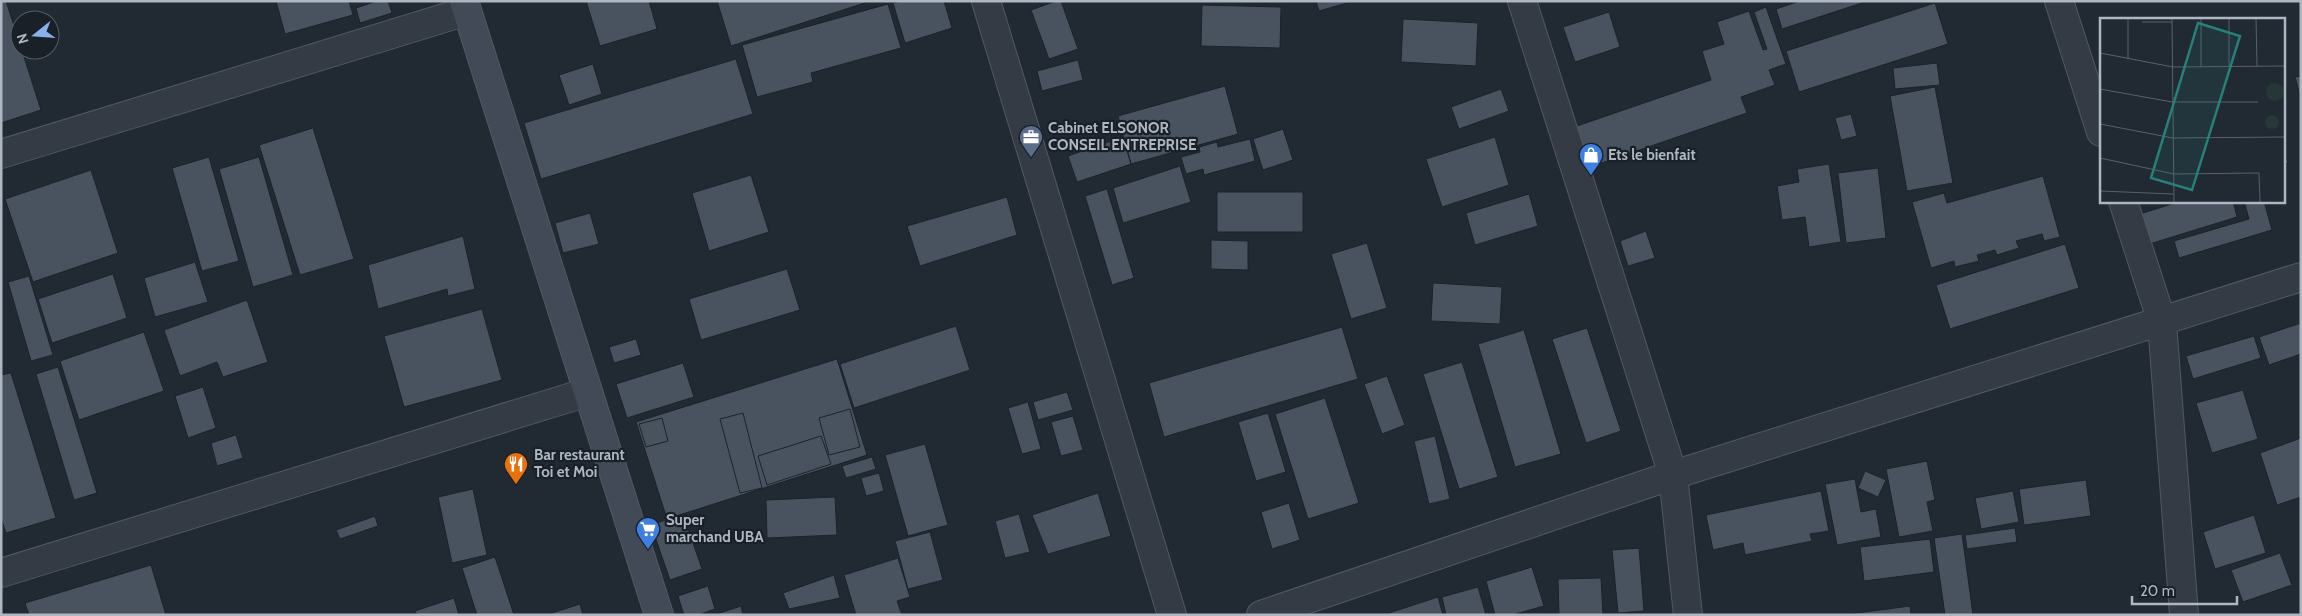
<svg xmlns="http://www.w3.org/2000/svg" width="2302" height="616" viewBox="0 0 2302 616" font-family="Cabin,sans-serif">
<rect width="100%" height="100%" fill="#212933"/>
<path fill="#49535f" stroke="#1c222a" d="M1,1H6L41,110L1,123Z
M276,1H349L353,15L285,34Z
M377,1H388L392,13L360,23L356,8Z
M586,1H649L657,29L600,46Z
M717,1H871L731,46Z
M900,1H944L952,28L905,43L893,3Z
M1056,1H1061L1078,49L1049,59L1031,10Z
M1316,1H1354L1319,11Z
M1800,1H1868L1782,29L1776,9Z
M1935,3L1948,44L1799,92L1786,51Z
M888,4L901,48L811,73L813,82L757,97L742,45Z
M1202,5L1281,7L1280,48L1201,46Z
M1766,7L1786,64L1769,70L1775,85L1741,97L1747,113L1587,168L1574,127L1711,80L1702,51L1724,44L1717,22L1749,11L1763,50L1767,49L1754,12Z
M1609,12L1620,47L1575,62L1563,27Z
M1403,19L1478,23L1476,66L1401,62Z
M736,59L753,114L541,179L524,123Z
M1078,60L1083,80L1042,91L1037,71Z
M1937,63L1940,85L1895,89L1893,68Z
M593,64L602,94L569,105L559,75Z
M2301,76V99L2295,77Z
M1225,86L1238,134L1131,164L1118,116Z
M1935,87L1953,183L1907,191L1890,96Z
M1501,89L1509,111L1459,129L1451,107Z
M1851,114L1857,136L1841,140L1835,118Z
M313,128L354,259L300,275L259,145Z
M1283,129L1293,160L1263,170L1253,139Z
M1123,137L1131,164L1077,182L1068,156Z
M1495,137L1509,185L1442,207L1426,159Z
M1250,139L1255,161L1204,175L1203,169L1186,174L1181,157L1200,152L1199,147L1217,142L1218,147Z
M2283,146L2288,163L2283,164Z
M209,157L239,261L202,271L172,168Z
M259,157L293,275L253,287L219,169Z
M1829,164L1841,242L1809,247L1805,217L1782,220L1777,186L1799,182L1797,169Z
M1180,166L1191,202L1123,223L1113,188Z
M1878,168L1886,238L1846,243L1838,173Z
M91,170L118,253L33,282L5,199Z
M751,175L769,232L709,251L692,193Z
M2043,176L2060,237L2044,241L2042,234L2016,241L2019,248L1997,255L1995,250L1977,255L1979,261L1955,267L1954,261L1931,268L1912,202L1944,193L1947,203Z
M1107,189L1134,278L1112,285L1085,196Z
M1217,192H1303V232H1217Z
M1529,194L1538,226L1475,245L1466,213Z
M1007,197L1017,235L920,266L907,226Z
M2181,201H2233L2237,217L2143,246L2134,216Z
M2244,201H2264L2272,230L2179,258L2174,241L2249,219Z
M590,213L599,244L563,253L555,223Z
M1646,231L1655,258L1628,266L1620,241Z
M463,236L475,289L448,296L447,289L378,309L368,265Z
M1211,240L1248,241V270L1211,269Z
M1367,243L1387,308L1351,319L1331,254Z
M2065,244L2079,288L1950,329L1936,285Z
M195,262L208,302L155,317L144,278Z
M787,269L800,310L701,340L689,299Z
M113,274L127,318L52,343L38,299Z
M29,276L53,355L31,361L8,282Z
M1433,283L1502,287L1500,324L1431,321Z
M247,300L268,362L223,377L217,362L180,376L164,330Z
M482,309L502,380L404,407L384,336Z
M2301,323V354L2269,365L2259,337Z
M956,326L970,370L854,408L840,364Z
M1342,327L1358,379L1164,437L1149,383Z
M1587,328L1621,431L1586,443L1552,339Z
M1524,330L1561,454L1515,467L1478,344Z
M144,332L164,391L79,420L60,361Z
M2254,336L2261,358L2193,379L2186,356Z
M636,339L641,355L614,363L609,347Z
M837,359L867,455L667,519L636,422Z
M1462,362L1498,477L1459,489L1423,374Z
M683,363L694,397L627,418L616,384Z
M58,367L97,493L74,500L36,374Z
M11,373L56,518L6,533L1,518V375Z
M1387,376L1405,425L1382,434L1364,384Z
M203,387L216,428L188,438L175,396Z
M2243,390L2258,439L2212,453L2196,403Z
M1067,392L1073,410L1038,420L1033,402Z
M1325,398L1359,503L1308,519L1275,414Z
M1028,402L1041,449L1022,454L1008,408Z
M850,409L860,447L829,455L819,418Z
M743,413L762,488L740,493L720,419Z
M1268,413L1286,472L1256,481L1238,422Z
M1073,416L1083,450L1061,456L1051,422Z
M662,418L668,441L646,447L639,424Z
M236,435L243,458L217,466L211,443Z
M821,436L831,464L767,485L758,456Z
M1435,436L1450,499L1429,504L1414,441Z
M2301,438V497L2277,505L2260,453Z
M925,444L948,525L908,536L885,455Z
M872,457L876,469L846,478L842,466Z
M1927,461L1935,500L1927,502L1933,531L1899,537L1886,469Z
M1865,471L1886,480L1878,497L1858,488Z
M879,473L884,491L866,496L861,478Z
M1855,479L1861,512L1876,509L1881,537L1837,545L1825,484Z
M2086,480L2091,516L2024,525L2019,489Z
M473,489L487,555L452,563L438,497Z
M1821,491L1829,531L1810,534L1812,541L1745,555L1743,543L1713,550L1706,515Z
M2013,491L2019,522L1981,529L1975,498Z
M1098,493L1111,536L1048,554L1032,515Z
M835,497L837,535L767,538L766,500Z
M1289,503L1300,540L1272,549L1261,512Z
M683,514L702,569L670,580L651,525Z
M1019,514L1030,552L1005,558L995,521Z
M2254,515L2266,553L2215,569L2203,532Z
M375,516L378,526L340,539L336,530Z
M2015,528L2017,542L1967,549L1965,535Z
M930,532L943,580L908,589L895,541Z
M1962,534L1973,615H1945L1934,538Z
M1930,539L1934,572L1864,581L1860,547Z
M1639,548L1644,611L1618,613L1612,550Z
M2280,553L2292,585L2243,602L2231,570Z
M495,557L514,615H477L462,568Z
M898,558L910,597L897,601L902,615H856L844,575Z
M151,565L166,615H29L25,603Z
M1532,567L1544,606L1512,615H1495L1486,581Z
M834,575L840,598L789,609L783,593Z
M1601,578L1603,615H1559L1558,579Z
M708,586L715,609L698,615H684L678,596Z
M1478,587L1486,615H1446L1442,597Z
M1438,597L1443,615H1383Z
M454,598L459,615H417L415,611Z
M580,604L583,615H546Z
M741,606L743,615H714Z
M1910,606L1911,615H1842Z"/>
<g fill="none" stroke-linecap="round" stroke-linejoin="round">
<g stroke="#515962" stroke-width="30">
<path id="street" d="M986,1L1172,615
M1522,1L1673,475L1688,615
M2059,1L2101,132
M1,154L467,11
M2123,201L2162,322L2184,615
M1,573L588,392
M1261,615L1673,475L2301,277"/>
</g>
<g stroke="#515962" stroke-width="30">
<path id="secondary" d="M464,1L659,615"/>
</g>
<use href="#street" stroke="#343b44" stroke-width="28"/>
<use href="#secondary" stroke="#424a57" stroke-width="28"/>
</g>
<defs>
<g id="office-pin" transform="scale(1.25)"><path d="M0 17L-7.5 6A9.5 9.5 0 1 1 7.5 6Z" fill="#5c6f8a" stroke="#1a2028"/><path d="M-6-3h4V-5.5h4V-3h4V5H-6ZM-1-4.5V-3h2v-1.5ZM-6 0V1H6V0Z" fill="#fff"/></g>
<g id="shop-pin" transform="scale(1.25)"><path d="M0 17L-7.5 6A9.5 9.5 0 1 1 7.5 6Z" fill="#3f7fe0" stroke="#1a2028"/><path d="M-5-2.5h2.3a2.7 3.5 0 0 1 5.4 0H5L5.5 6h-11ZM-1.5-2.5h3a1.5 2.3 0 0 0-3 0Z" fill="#fff"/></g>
<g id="restaurant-pin" transform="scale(1.25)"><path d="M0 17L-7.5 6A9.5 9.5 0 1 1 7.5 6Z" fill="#e8710a" stroke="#1a2028"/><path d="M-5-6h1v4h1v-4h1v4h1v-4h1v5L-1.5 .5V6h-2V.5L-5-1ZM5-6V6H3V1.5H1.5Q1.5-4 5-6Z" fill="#fff"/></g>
<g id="supermarket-pin" transform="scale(1.25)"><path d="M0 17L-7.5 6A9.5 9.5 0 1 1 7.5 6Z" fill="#3f7fe0" stroke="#1a2028"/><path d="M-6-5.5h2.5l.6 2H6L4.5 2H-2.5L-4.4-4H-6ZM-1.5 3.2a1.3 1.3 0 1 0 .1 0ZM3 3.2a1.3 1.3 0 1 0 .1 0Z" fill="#fff"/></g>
</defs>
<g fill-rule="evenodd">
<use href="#office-pin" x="1031" y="137"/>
<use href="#shop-pin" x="1591" y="155"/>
<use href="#restaurant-pin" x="516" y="464"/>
<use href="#supermarket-pin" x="648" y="529"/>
</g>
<g text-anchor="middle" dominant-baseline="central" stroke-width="4.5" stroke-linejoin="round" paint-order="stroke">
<g font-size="15" font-weight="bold" fill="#aeb6c1" stroke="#1a2028" text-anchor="start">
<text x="1048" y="128">Cabinet ELSONOR<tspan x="1048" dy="17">CONSEIL ENTREPRISE</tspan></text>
<text x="1608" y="155">Ets le bienfait</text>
<text x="534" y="455">Bar restaurant<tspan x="534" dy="17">Toi et Moi</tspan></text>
<text x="666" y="520">Super<tspan x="666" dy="17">marchand UBA</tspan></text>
</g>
</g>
<g transform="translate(2100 18)">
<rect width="185" height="185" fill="#212933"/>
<path d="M166 74a9 9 0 1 1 18 0a9 9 0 1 1-18 0ZM165 104a7 7 0 1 1 14 0a7 7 0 1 1-14 0Z" fill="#263736"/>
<path fill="none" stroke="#59616c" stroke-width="1" d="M72,1L74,184M101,1V49M129,1V49M156,1L157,48M42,4H72M0,35L73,49L185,48M28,41V1M0,71L72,84H158M0,106L73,120L185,119M0,140L74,156L159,155L160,184M0,173L73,176"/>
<path fill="#27807a" fill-opacity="0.15" stroke="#27807a" stroke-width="2.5" d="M98,5L140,18L92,172L51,160Z"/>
<rect width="185" height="185" fill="none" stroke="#aeb6c1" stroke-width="2.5"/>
</g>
<rect width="2302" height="616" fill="none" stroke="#aeb6c1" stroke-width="5"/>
<g transform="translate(35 35) rotate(253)"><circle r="24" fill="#1a2028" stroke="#555c65"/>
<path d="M0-4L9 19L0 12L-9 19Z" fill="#88b1ec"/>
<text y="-8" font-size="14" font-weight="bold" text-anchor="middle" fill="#aeb6c1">N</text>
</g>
<path d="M2132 596v8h105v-8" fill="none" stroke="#aeb6c1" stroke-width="2.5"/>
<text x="2140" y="596" font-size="15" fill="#aeb6c1" stroke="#1a2028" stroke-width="4" paint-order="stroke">20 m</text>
</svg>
